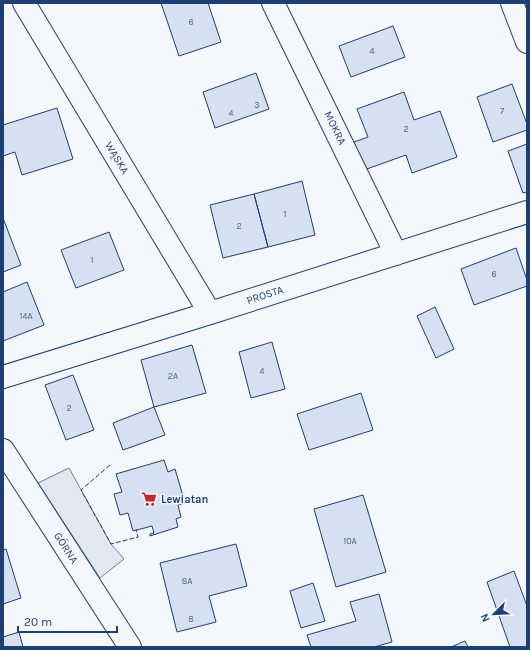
<svg xmlns="http://www.w3.org/2000/svg" width="530" height="650" viewBox="0 0 530 650" font-family="Karla,sans-serif">
<rect width="100%" height="100%" fill="#f4f7fb"/>
<path fill="#e3e8f0" stroke="#687fa3" d="M69,468L111,544L124,559L100,578L38,483Z"/>
<path fill="#d5e0f0" stroke="#1d3f73" d="M161,3H208L221,42L179,56Z
M393,26L405,57L351,77L339,46Z
M256,73L269,109L215,128L203,92Z
M512,84L527,124V130L493,142L477,97Z
M404,92L414,120L440,111L457,157L412,173L406,155L364,170L354,142L368,137L357,109Z
M57,108L73,159L22,175L15,152L3,156V125Z
M527,144V192L523,193L508,151Z
M302,181L315,235L268,247L254,194Z
M254,194L268,247L223,258L210,205Z
M3,218L21,265L3,272Z
M109,232L124,270L76,288L61,250Z
M516,248L527,280V286L474,305L461,269Z
M27,282L44,325L3,341V292Z
M435,307L454,349L436,358L417,316Z
M272,342L285,389L251,398L239,352Z
M192,345L206,393L154,407L141,360Z
M73,375L94,430L66,440L45,385Z
M361,393L373,430L309,450L297,414Z
M154,407L165,435L123,450L113,423Z
M164,460L168,472L175,469L185,503L178,505L181,517L176,519L178,527L150,536V534L154,533L152,526L133,531L128,513L120,515L114,494L122,492L116,474Z
M363,495L386,572L336,587L314,509Z
M236,544L247,586L209,596L216,622L177,632L160,563Z
M6,549L21,598L3,604V550Z
M514,571L527,606V647H510L487,582Z
M313,583L325,621L301,628L290,591Z
M379,594L392,642L374,647H311L307,635L356,621L350,602Z
M19,632L23,647H3V637Z
M465,641L468,647H451Z"/>
<g fill="none" stroke-linecap="round" stroke-linejoin="round">
<g stroke="#1d3f73" stroke-width="24">
<path id="street" d="M24,3L210,313
M273,3L396,254
M512,3L527,42
M3,377L210,313L527,212
M3,450L130,647"/>
</g>
<use href="#street" stroke="#f4f7fb" stroke-width="22"/>
<path stroke="#1d3f73" stroke-width="1" stroke-dasharray="5 2" stroke-linecap="butt" d="M110,465L81,490L111,544L138,537L136,529"/>
</g>
<defs>
<g id="supermarket-bare" transform="scale(1.2)"><path d="M-6-5.5h2.5l.6 2H6L4.5 2H-2.5L-4.4-4H-6ZM-1.5 3.2a1.3 1.3 0 1 0 .1 0ZM3 3.2a1.3 1.3 0 1 0 .1 0Z" fill="#c62828" stroke="#f4f7fb" stroke-width="2.5" paint-order="stroke"/></g>
</defs>
<g fill-rule="evenodd">
<use href="#supermarket-bare" x="149" y="499"/>
</g>
<g text-anchor="middle" dominant-baseline="central" stroke-width="3" stroke-linejoin="round" paint-order="stroke">
<g font-size="9" fill="#4b6792">
<text x="191" y="22">6</text>
<text x="372" y="51">4</text>
<text x="257" y="105">3</text>
<text x="502" y="111">7</text>
<text x="231" y="113">4</text>
<text x="406" y="129">2</text>
<text x="285" y="214">1</text>
<text x="239" y="226">2</text>
<text x="92" y="260">1</text>
<text x="494" y="274">6</text>
<text x="26" y="316">14A</text>
<text x="262" y="371">4</text>
<text x="173" y="376">2A</text>
<text x="69" y="408">2</text>
<text x="350" y="541">10A</text>
<text x="187" y="581">8A</text>
<text x="191" y="619">8</text>
</g>
<g font-size="11" fill="#1d3f73" stroke="#f4f7fb">
<text transform="translate(335 128) rotate(64)">MOKRA</text>
<text transform="translate(117 158) rotate(59)">WĄSKA</text>
<text transform="translate(265 295) rotate(-18)">PROSTA</text>
<text transform="translate(66 548) rotate(57)">GÓRNA</text>
</g>
<g font-size="11" font-weight="bold" fill="#1d3f73" stroke="#f4f7fb" text-anchor="start">
<text x="161" y="499">Lewiatan</text>
</g>
</g>
<rect width="530" height="650" fill="none" stroke="#1d3f73" stroke-width="8"/>
<g transform="translate(494 614) rotate(246)" stroke="#f4f7fb" stroke-width="3" paint-order="stroke">
<path d="M0-3L7 15L0 10L-7 15Z" fill="#1d3f73"/>
<text y="-6" font-size="11" font-weight="bold" text-anchor="middle" fill="#1d3f73">N</text>
</g>
<path d="M18 626v6h99v-6" fill="none" stroke="#1d3f73" stroke-width="2"/>
<text x="24" y="626" font-size="12" fill="#1d3f73" stroke="#f4f7fb" stroke-width="3" paint-order="stroke">20 m</text>
</svg>
